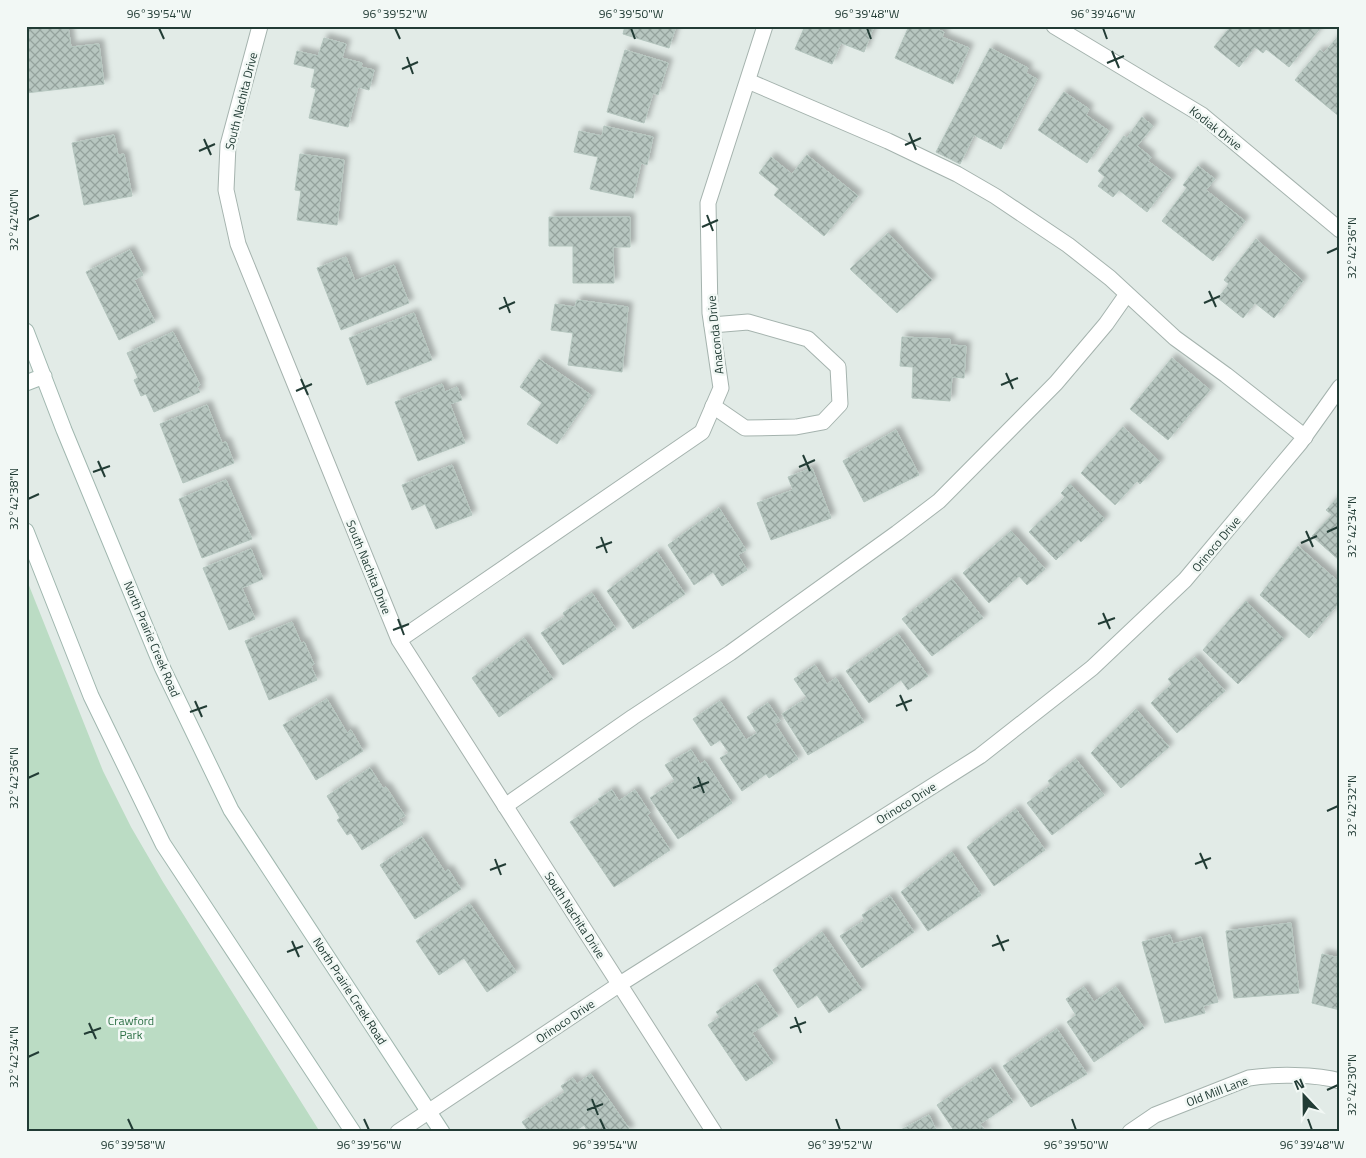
<svg xmlns="http://www.w3.org/2000/svg" width="1366" height="1158" viewBox="0 0 1366 1158" font-family="'Titillium Web',sans-serif">
<defs>
<pattern id="building-cross-hatch" width="8" height="8" patternUnits="userSpaceOnUse" patternTransform="scale(1.25)"><rect width="8" height="8" fill="#b7c6c0"/><path d="M0 0l8 8M0 8l8-8" fill="none" stroke="#94a29d"/></pattern>
<filter id="shadow"><feDropShadow dx="4.5" dy="-4.5" stdDeviation="2.5" flood-color="#0004"/></filter>
</defs>
<rect width="100%" height="100%" fill="#e2ebe7"/>
<path fill="#bbdcc4" d="M26,578L103,771L131,827L163,882L320,1132H26Z"/>
<path fill="url(#building-cross-hatch)" stroke="#b4c5be" filter="url(#shadow)" d="M26,26H68L71,47L99,44L104,84L26,93Z
M625,26H676L669,48L623,34Z
M805,26H874L864,52L841,43L832,64L795,49Z
M909,26H930L944,32L942,37L969,48L953,84L895,58Z
M1231,26L1237,30L1240,26H1322L1289,67L1266,49L1263,53L1255,47L1239,67L1214,47Z
M1340,34V117L1295,80L1320,50L1324,53Z
M324,38L346,44L342,58L362,63L361,67L374,70L369,90L358,87L348,127L309,118L316,89L311,87L315,69L294,64L297,51L318,56Z
M990,48L1028,68L1026,73L1037,79L1001,149L974,135L960,164L936,152Z
M625,50L668,63L658,95L653,93L644,123L607,112Z
M1064,92L1089,109L1086,115L1109,131L1087,163L1038,130Z
M1142,117L1153,126L1137,146L1151,157L1148,161L1172,179L1147,212L1119,190L1113,197L1098,186L1105,177L1098,171L1124,136L1127,138Z
M604,126L653,137L647,165L641,163L633,198L590,189L598,157L574,152L579,131L602,136Z
M114,135L118,155L124,154L132,196L84,205L72,143Z
M300,154L344,160L337,225L297,220L301,191L295,190Z
M807,155L858,196L824,236L774,195L779,189L759,173L771,157L792,174Z
M1198,166L1215,179L1206,190L1245,221L1213,261L1162,221L1187,188L1183,185Z
M549,217H630V247H613L614,283H573V246H549Z
M888,233L932,280L897,313L850,269Z
M1256,239L1303,281L1274,318L1255,303L1243,318L1218,298L1229,284L1224,280Z
M130,250L143,275L134,280L155,322L119,340L86,272Z
M346,257L355,281L394,265L409,303L341,330L317,268Z
M577,300L628,307L622,372L568,365L573,333L551,330L555,304L575,307Z
M414,313L432,360L367,385L349,338Z
M173,332L200,385L197,387L200,392L154,412L146,394L141,396L134,380L138,378L127,353Z
M902,337L950,339V345L966,346L964,378L952,377L950,401L912,398L913,367L900,366Z
M1172,358L1210,390L1168,440L1130,409Z
M539,359L591,395L557,444L527,424L542,403L520,387Z
M442,384L445,392L457,387L462,400L450,404L465,443L418,461L395,402Z
M207,405L222,443L226,442L234,463L183,483L160,424Z
M1123,427L1160,462L1140,484L1137,481L1115,505L1081,473Z
M896,430L919,475L864,502L843,461Z
M452,465L472,515L436,529L425,504L412,510L402,485Z
M812,468L831,518L771,540L757,503L793,490L788,477Z
M226,480L252,539L202,558L179,499Z
M1070,484L1105,519L1081,542L1078,539L1056,560L1029,532L1065,497L1061,493Z
M1340,495V561L1312,536L1332,515L1326,510Z
M719,508L746,550L738,555L747,570L722,586L713,572L694,585L668,545Z
M1011,531L1045,569L1027,585L1019,576L989,603L963,573Z
M1298,546L1340,583V602L1309,638L1260,595Z
M251,549L263,579L242,588L255,619L229,630L203,568Z
M657,552L685,594L633,629L607,591Z
M952,579L983,618L932,656L902,619Z
M592,593L616,629L563,665L541,633L565,617L563,613Z
M1246,601L1284,639L1238,684L1203,650Z
M292,622L301,643L304,642L314,664L311,666L317,680L269,700L245,641Z
M898,634L928,676L908,690L901,680L869,703L846,671Z
M524,638L553,679L499,717L472,678Z
M1195,657L1225,691L1177,733L1151,703L1172,684L1168,679Z
M815,665L827,684L836,678L864,722L808,755L782,714L807,698L794,679Z
M327,699L347,733L351,730L363,751L316,780L283,725Z
M720,701L746,740L757,733L747,717L768,703L780,721L775,724L798,759L769,778L766,774L742,791L720,758L729,753L720,740L711,746L693,719Z
M1136,709L1169,747L1121,788L1091,753Z
M691,750L700,764L705,761L732,803L678,839L650,798L675,781L665,765Z
M1076,759L1104,795L1052,835L1027,803L1051,785L1048,781Z
M370,768L383,788L386,787L405,816L399,819L403,824L362,850L351,833L347,835L337,820L340,818L327,796Z
M612,790L619,801L635,790L650,813L647,815L670,850L614,887L570,822L600,802L598,799Z
M1016,809L1045,850L994,886L967,847Z
M422,837L445,872L448,869L461,889L415,919L380,865Z
M952,852L981,895L928,931L901,892Z
M890,896L914,932L862,968L840,936L865,920L862,915Z
M470,904L516,972L487,992L464,958L439,975L416,941Z
M1291,923L1299,993L1234,998L1226,931Z
M822,932L862,990L829,1013L817,995L798,1008L773,970Z
M1170,935L1173,944L1201,937L1218,1002L1203,1006L1205,1013L1165,1023L1142,942Z
M1322,954L1340,958V1010L1312,1003Z
M756,984L778,1016L752,1033L773,1063L746,1081L708,1025L720,1017L716,1012Z
M1084,987L1094,1002L1116,987L1144,1028L1094,1062L1067,1022L1076,1015L1066,999Z
M1057,1029L1087,1074L1031,1107L1003,1066Z
M991,1068L1013,1102L980,1124L986,1132H955L937,1105Z
M591,1074L630,1130L627,1132H588L584,1125L574,1132H529L522,1122L565,1092L561,1086L573,1078L577,1084Z
M929,1115L937,1132H897Z"/>
<g fill="none" stroke-linecap="round" stroke-linejoin="round">
<g stroke="#a5b3ae" stroke-width="17">
<path id="service" d="M748,81L888,141L957,174L995,196L1068,245L1110,278L1175,338L1226,375L1305,437
M712,325L748,322L808,339L838,367L840,404L823,422L796,427L745,428L713,406
M505,806L633,717L730,653L897,533L939,501L1056,383L1106,324L1127,294"/>
</g>
<g stroke="#a5b3ae" stroke-width="17">
<path id="minor" d="M260,26L228,145L226,190L238,244L399,640L714,1132
M1054,26L1202,115L1340,230
M399,640L702,432L721,388L710,313L708,203L765,26
M398,1132L620,984L980,756L1092,668L1185,580L1300,443L1340,387
M1130,1132L1155,1115L1249,1078C1273,1074 1317,1074 1340,1081"/>
</g>
<g stroke="#a0b7af" stroke-width="17">
<path id="secondary" d="M26,331L64,430L162,667L231,810L442,1132
M26,383L44,376
M26,531L91,696L163,844L353,1132"/>
</g>
<use href="#service" stroke="#fff" stroke-width="15"/>
<use href="#minor" stroke="#fff" stroke-width="15"/>
<use href="#secondary" stroke="#fff" stroke-width="15"/>
</g>
<path fill="none" stroke="#223c35" stroke-width="2" d="M159,28L164,39M395,28L400,39M631,28L635,39M867,28L871,39M1103,28L1107,39M1112,51L1119,68M407,57L413,74M1107,63L1124,56M402,69L418,62M909,133L916,150M204,139L211,155M905,145L921,138M199,151L215,144M707,215L713,231M28,220L39,215M702,227L718,220M1327,253L1338,248M1209,291L1216,307M504,297L510,313M1204,303L1220,296M499,309L515,302M1006,373L1013,389M301,379L308,395M1001,385L1018,378M296,391L312,384M803,455L810,471M98,461L105,477M799,467L815,460M93,472L110,466M28,499L39,494M1306,531L1313,547M1327,532L1338,527M601,537L607,553M1301,543L1317,536M596,548L612,542M1103,613L1110,629M398,619L404,635M1098,624L1115,618M393,630L409,624M900,695L907,711M195,701L202,717M896,706L912,700M190,712L207,706M698,777L704,793M28,778L39,773M693,788L709,782M1327,811L1338,806M1200,853L1207,869M495,859L501,875M1195,864L1211,858M490,870L506,864M997,935L1004,951M292,941L299,957M992,946L1009,940M287,952L303,946M795,1017L801,1033M89,1023L96,1039M790,1028L806,1022M84,1034L101,1028M28,1057L39,1052M1327,1090L1338,1085M592,1099L598,1115M587,1110L603,1104M128,1119L133,1130M364,1119L369,1130M600,1119L605,1130M836,1119L840,1130M1072,1119L1076,1130M1308,1119L1312,1130"/>
<g text-anchor="middle" dominant-baseline="central" stroke-width="5" stroke-linejoin="round" paint-order="stroke">
<g font-size="12" fill="#223c35" stroke="#f2f8f5">
<text transform="translate(241 101) rotate(-76)">South Nachita Drive</text>
<text transform="translate(1216 128) rotate(38)">Kodiak Drive</text>
<text transform="translate(715 335) rotate(-96)">Anaconda Drive</text>
<text transform="translate(1216 544) rotate(-50)">Orinoco Drive</text>
<text transform="translate(369 567) rotate(68)">South Nachita Drive</text>
<text transform="translate(152 639) rotate(67)">North Prairie Creek Road</text>
<text transform="translate(906 803) rotate(-32)">Orinoco Drive</text>
<text transform="translate(575 915) rotate(57)">South Nachita Drive</text>
<text transform="translate(350 991) rotate(57)">North Prairie Creek Road</text>
<text transform="translate(565 1021) rotate(-34)">Orinoco Drive</text>
<text transform="translate(1217 1091) rotate(-21)">Old Mill Lane</text>
</g>
<g font-size="12" fill="#2e7147" stroke="#f2f8f5">
<text x="131" y="1020">Crawford<tspan x="131" dy="14">Park</tspan></text>
</g>
</g>
<rect width="1366" height="1158" fill="none" stroke="#f2f8f5" stroke-width="55"/>
<g transform="translate(1304 1096) rotate(338)" stroke="#f2f8f5" stroke-width="4" paint-order="stroke">
<path d="M0-4L9 19L0 12L-9 19Z" fill="#223c35"/>
<text y="-8" font-size="14" font-weight="bold" text-anchor="middle" fill="#223c35">N</text>
</g>
<rect x="28" y="28" width="1310" height="1102" fill="none" stroke="#223c35" stroke-width="2"/>
<g font-size="12" text-anchor="middle" fill="#223c35">
<text x="159" y="18">96°39'54"W</text>
<text x="395" y="18">96°39'52"W</text>
<text x="631" y="18">96°39'50"W</text>
<text x="867" y="18">96°39'48"W</text>
<text x="1103" y="18">96°39'46"W</text>
<text transform="translate(14 220) rotate(-90)" y="4">32°42'40"N</text>
<text transform="translate(1352 248) rotate(-90)" y="4">32°42'36"N</text>
<text transform="translate(14 499) rotate(-90)" y="4">32°42'38"N</text>
<text transform="translate(1352 527) rotate(-90)" y="4">32°42'34"N</text>
<text transform="translate(14 778) rotate(-90)" y="4">32°42'36"N</text>
<text transform="translate(1352 806) rotate(-90)" y="4">32°42'32"N</text>
<text transform="translate(14 1057) rotate(-90)" y="4">32°42'34"N</text>
<text transform="translate(1352 1085) rotate(-90)" y="4">32°42'30"N</text>
<text x="133" y="1149">96°39'58"W</text>
<text x="369" y="1149">96°39'56"W</text>
<text x="605" y="1149">96°39'54"W</text>
<text x="840" y="1149">96°39'52"W</text>
<text x="1076" y="1149">96°39'50"W</text>
<text x="1312" y="1149">96°39'48"W</text>
</g>
</svg>
